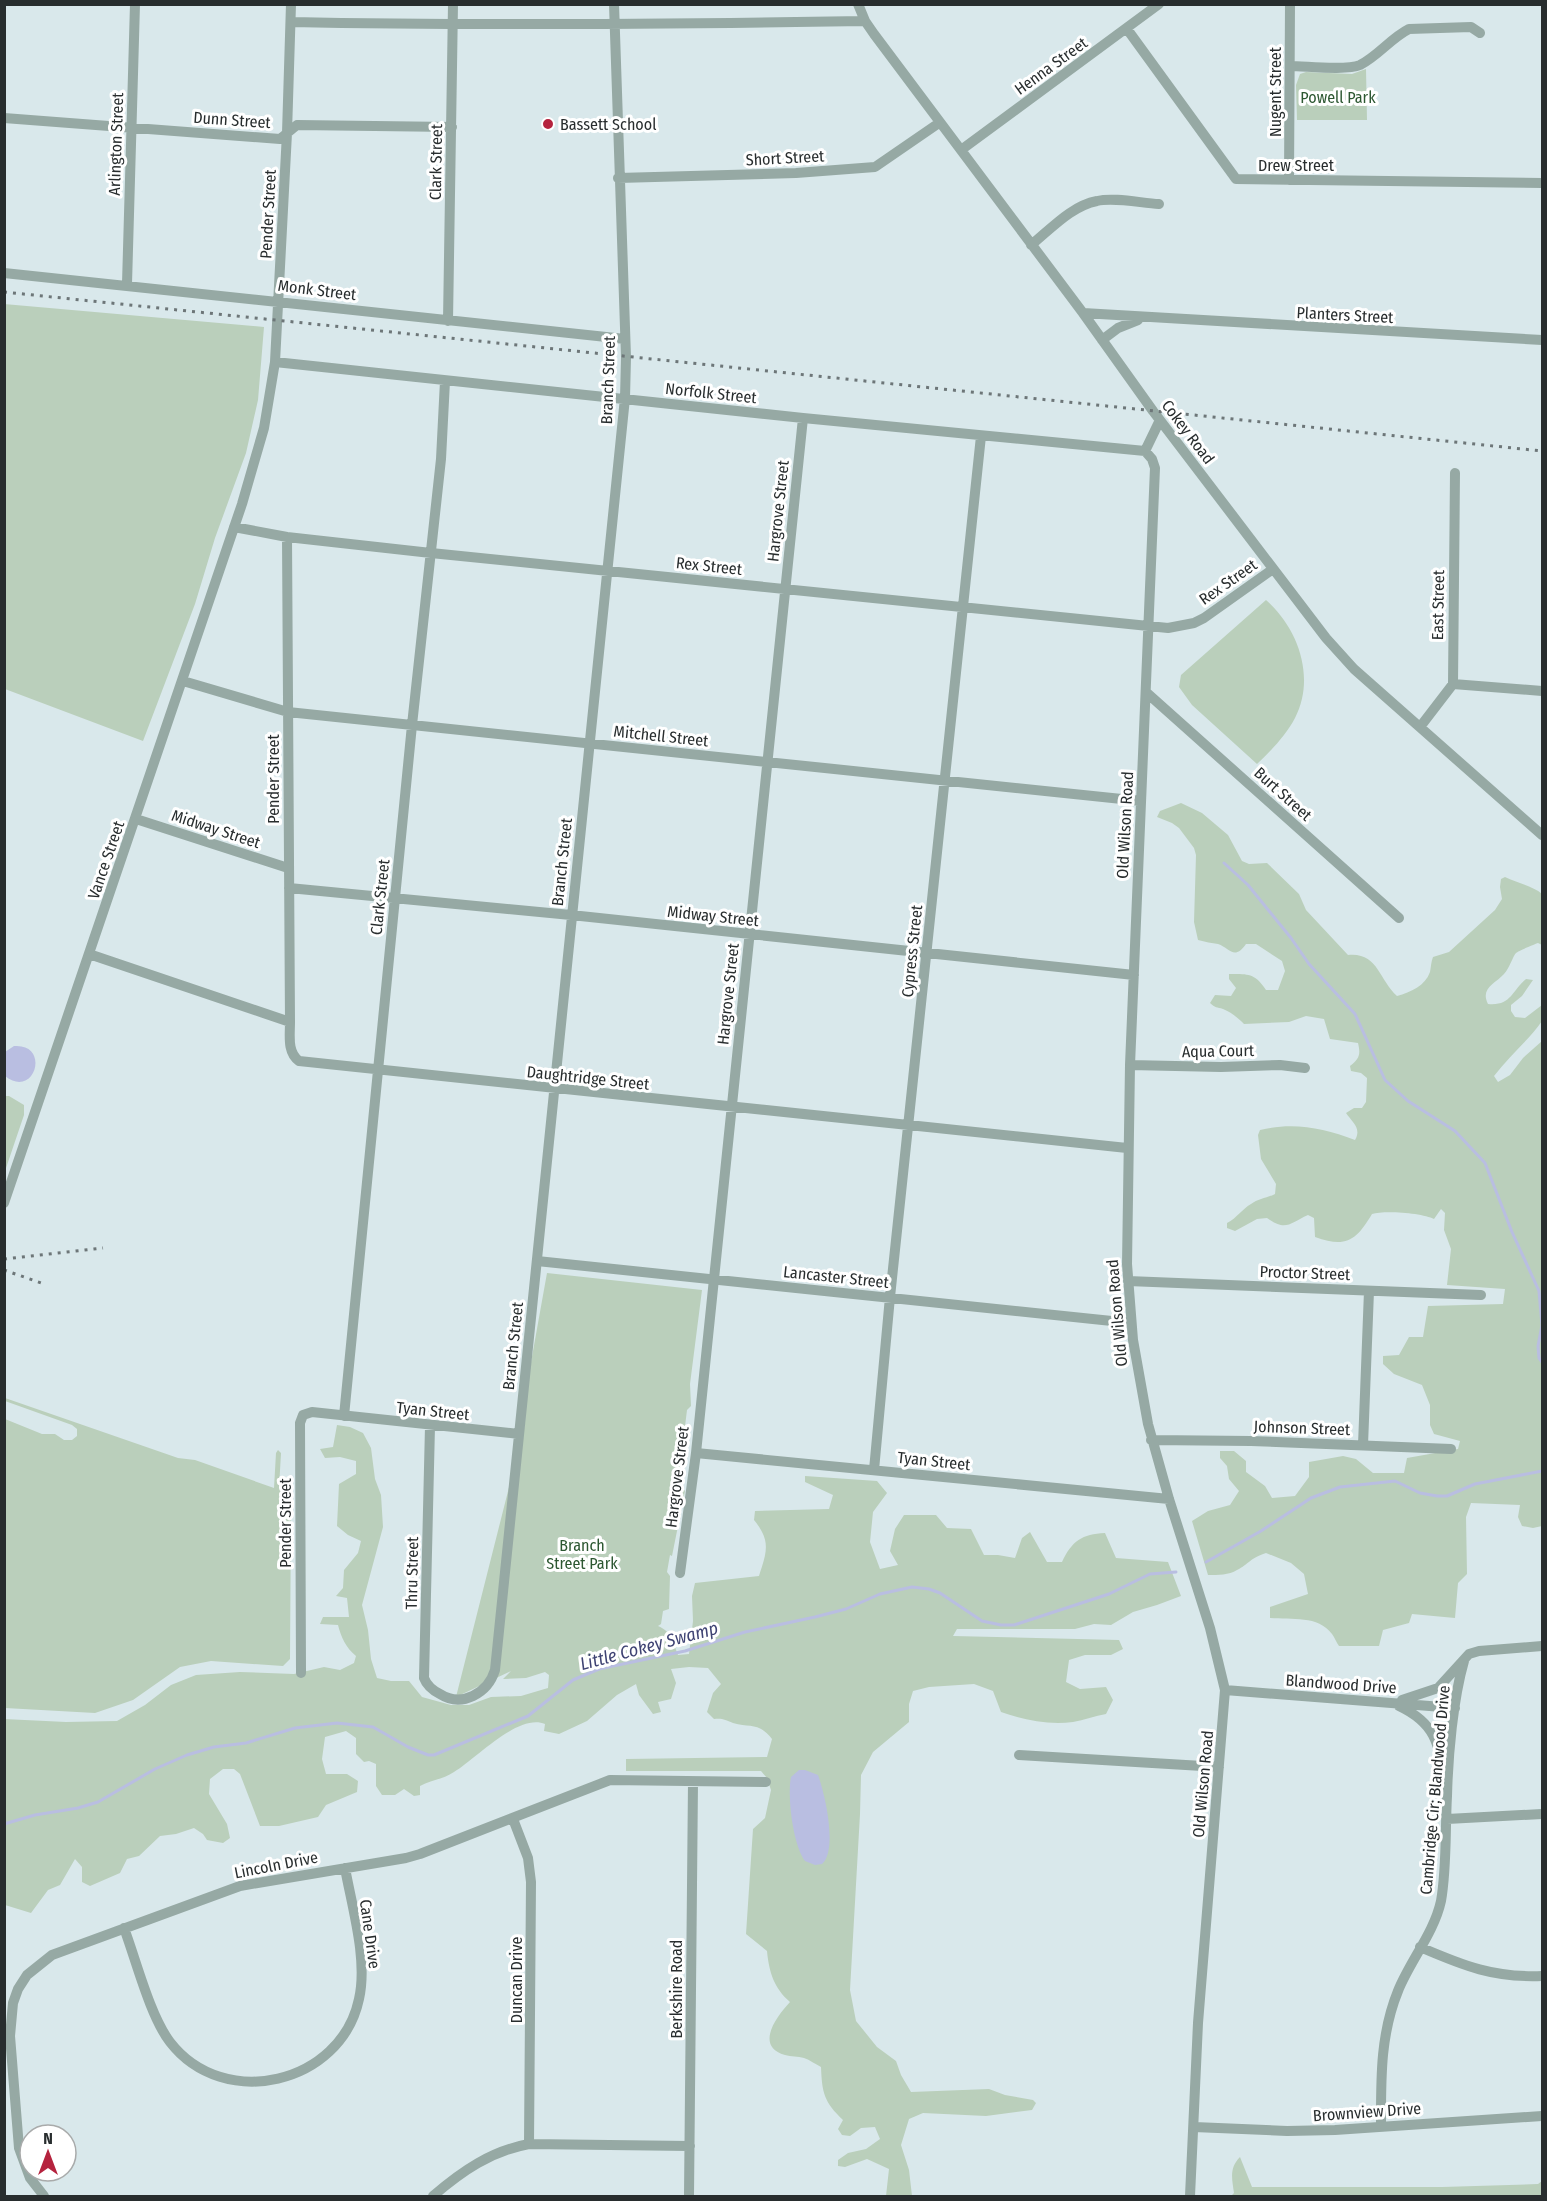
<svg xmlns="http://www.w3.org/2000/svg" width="1547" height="2201" viewBox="0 0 1547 2201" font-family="'Fira Sans Condensed',sans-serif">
<rect width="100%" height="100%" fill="#d9e8eb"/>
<path fill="#bacfbb" d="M1366,69L1367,120H1297L1296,85L1300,74L1306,72L1352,74Z
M4,304L264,327L258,400L246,453L215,538L195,604L143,741L5,689Z
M1266,600C1298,628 1316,677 1295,718C1286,735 1271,751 1257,764L1192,705L1179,687L1181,675Z
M1181,803L1202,813L1228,835L1242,861L1249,864L1267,863L1299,894L1306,910L1348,955C1378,952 1379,980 1397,996C1411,992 1425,986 1430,972C1431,967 1431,962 1433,957L1449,952L1495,910L1502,899L1500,887L1501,879L1505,877C1517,883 1533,886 1542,894V926L1541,930L1542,932V945L1538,943C1535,944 1518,951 1516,953C1513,956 1509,969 1504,974C1495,984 1480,988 1488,1004C1511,1006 1511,992 1526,979L1533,980L1522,996L1511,1005V1011L1515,1017L1525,1018L1542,1005V1021C1528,1041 1509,1056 1494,1076L1498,1082L1510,1075L1523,1058L1542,1041V1526L1533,1528L1522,1526L1518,1517L1520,1505L1471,1503L1466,1517L1467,1574L1458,1583L1455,1618L1412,1614L1409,1623L1383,1630L1379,1646H1339C1336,1642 1335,1638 1332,1634C1318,1615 1292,1620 1270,1618V1607L1308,1594L1304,1574L1291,1563L1266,1553C1250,1558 1249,1564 1237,1570C1229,1575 1218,1575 1208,1575L1192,1521L1208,1511L1230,1505L1239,1491L1229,1479L1227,1466L1220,1458V1451H1234L1246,1461V1472L1265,1486L1272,1498L1295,1496L1309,1477V1462L1343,1456L1356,1459L1373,1473H1404L1407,1458L1458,1449L1460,1441L1434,1434L1430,1425V1405L1422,1385L1394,1374L1383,1364V1356L1399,1355L1409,1337H1423L1428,1306L1503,1304L1505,1289L1447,1285L1451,1249L1444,1230L1445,1213L1441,1209L1434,1219C1423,1213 1384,1210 1372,1214C1356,1241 1346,1248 1315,1237L1314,1218L1308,1215C1290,1223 1286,1232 1267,1218L1257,1219L1235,1231L1227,1228V1223C1237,1218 1242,1209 1251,1204C1258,1199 1267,1198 1275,1194L1276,1184L1261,1159L1258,1135L1260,1130C1294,1122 1323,1128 1355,1140C1362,1128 1352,1122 1346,1113L1354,1108H1362L1366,1102L1367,1078L1361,1073L1351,1071L1350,1066C1359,1059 1361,1055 1358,1043L1330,1039L1324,1019L1306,1016L1289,1022L1244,1024C1239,1019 1231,1012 1223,1009C1217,1007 1215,1008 1210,1003L1215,995L1231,996L1236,988L1229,979V974C1248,974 1255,973 1266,990H1278L1285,971L1282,961L1256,944H1246C1234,961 1230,948 1218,944C1212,943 1205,942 1198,940L1194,922L1196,855L1194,848L1179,828L1172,823L1157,817L1160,811Z
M5,1096H9L24,1105V1115L5,1171Z
M547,1273L702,1290L690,1384L691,1406L687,1410L678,1483L685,1491L672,1556L670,1555L667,1572L670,1576L669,1609L663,1611L661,1624L658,1626C671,1631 673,1642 678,1655L689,1654L693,1621L692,1596L695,1583L759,1576C767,1551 771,1541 754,1520L755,1511L829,1509L833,1495L805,1482V1476L877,1481L887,1493L873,1512L870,1542L880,1569L898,1565L890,1551L895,1529L904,1515H936L947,1528L971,1529L984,1555H998L1015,1558L1022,1538L1030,1532L1047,1562H1062C1072,1541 1082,1534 1105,1533L1116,1558L1168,1562L1181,1596L1157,1605L1133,1612L1111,1625L1094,1624L1075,1629H957L953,1636L1119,1640L1123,1649L1111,1655H1085L1069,1660L1066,1682L1080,1689L1106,1687L1113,1700L1106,1714C1095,1716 1084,1720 1073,1722C1048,1725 1024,1720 1001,1712L993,1691L974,1684L929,1687L913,1691L909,1704V1722L873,1752L861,1775L860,1814L850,1990L856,2021L877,2047L896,2061L901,2075L911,2092L989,2089L1005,2095L1033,2100L1036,2103L1032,2110L986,2116L923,2113L909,2119L901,2145L909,2170L912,2196H886L889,2169L867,2159L845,2167L838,2166V2160L848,2153L866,2149L880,2139L875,2127L861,2128L850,2136L842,2135L838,2129L843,2120C824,2102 822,2093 821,2067C815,2064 810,2060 804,2058C798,2056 791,2057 785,2055C754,2046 777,2016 790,2002C774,1988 769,1972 767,1951L746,1934L753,1829L765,1818L771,1790L767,1778L761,1771H626V1759L767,1757L772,1739C759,1722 751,1728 733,1723C725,1720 723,1718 714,1719L707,1712L713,1693L721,1684L708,1668L689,1667L671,1669L676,1683L671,1699L658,1702L661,1712L653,1714L639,1695L636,1684L617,1695L587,1721L559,1734L544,1731L545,1724C518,1713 476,1759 454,1772C444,1779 431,1780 420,1786V1795L414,1796L404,1789L395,1795H382L376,1786V1764L369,1761L364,1762L356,1754V1738L346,1731L325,1737L322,1759L326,1774H347L358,1781L357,1792L326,1805L318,1817L279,1826H260L240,1774L234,1769H223L210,1779L209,1794L227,1824L230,1838L223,1843L207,1840L203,1834L194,1828L176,1834L160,1836L139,1856L127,1859L120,1873L90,1886L82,1882V1867L75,1859L60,1885L48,1890L31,1913L5,1905L4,1719L66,1722L117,1721L145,1705L171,1685L196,1675L240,1672L294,1674L324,1667L340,1670L354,1663L356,1656C346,1648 341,1637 338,1625L320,1624L323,1617H349L347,1598L336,1596L343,1588L344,1570L358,1553L361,1541L348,1535L337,1526L339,1484L356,1474V1461L340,1457L325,1458L320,1449L333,1447L337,1425L350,1427L363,1433L371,1448L375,1479L381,1495L383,1527L362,1605L368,1630L371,1659L377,1678L391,1681H409L422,1697L451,1705H469L491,1697L521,1696L548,1688L549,1675L545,1672L526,1678L503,1679L511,1671L456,1697L525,1424L526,1390Z
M5,1398L178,1458L195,1460L274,1488L276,1453L278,1450L281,1453L279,1488L291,1504L290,1659L283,1666L211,1661L180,1667L133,1700L95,1713L5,1708V1419L42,1434H55L64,1440H72L77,1436V1429L72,1425L5,1401Z
M1240,2157L1252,2187H1442L1538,2184L1542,2181V2196H1231L1234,2193C1232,2179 1229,2168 1240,2157Z"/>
<path fill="#b9bee1" d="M14,1046C51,1043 35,1100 5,1076V1052Z
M799,1770H805L818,1775C825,1794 838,1850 822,1864L815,1865L805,1861C793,1845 787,1796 791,1777Z"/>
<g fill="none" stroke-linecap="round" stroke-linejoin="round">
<path stroke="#b9bee1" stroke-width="3" d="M1224,863L1248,885L1291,938L1309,964L1355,1014L1385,1080L1408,1101L1455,1131L1485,1163L1512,1232L1539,1291L1542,1325L1538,1346L1539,1358L1542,1362
M1206,1562L1261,1531L1311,1498L1340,1487L1395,1481L1420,1493L1437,1496H1447L1475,1484L1542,1471
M4,1824L35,1815L78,1808L98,1802L155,1769L187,1755L214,1747L246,1743L295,1728L337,1723L373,1727L408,1747L428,1755H434L528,1716L573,1680L599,1669L685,1651L745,1632L815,1617L846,1609L880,1594L912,1587L929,1589L940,1593L982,1621L1001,1625H1014L1109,1594L1150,1574L1176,1572"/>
<path stroke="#96a9a4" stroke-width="10" d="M858,4L865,21L874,34L1083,313L1153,411L1326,638L1354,669L1542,835
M292,22C483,26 674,24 865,21
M1127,29L1236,179L1542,183
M1290,66C1306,66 1346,71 1360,65C1378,56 1391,38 1409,29L1471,27L1480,33
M4,118L280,139L297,125L452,127
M961,150L1159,4
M618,178L796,173L875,167L939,123
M1289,180L1290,4
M1031,245C1051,229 1071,206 1097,201C1114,197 1141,203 1159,204
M4,273L625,339
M127,284L135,4
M1083,313L1542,340
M448,321L453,4
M1102,340L1118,328L1138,320
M275,362L803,418L1145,451
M1160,420L1145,451L1152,459L1155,468L1130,1065L1127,1264L1133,1340L1148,1424L1169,1499L1210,1628L1225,1690L1198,2023L1190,2196
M234,527L287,537L431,553L1168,628L1194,623L1204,618L1273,569
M287,537L290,1022
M183,681L288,712L1141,801
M1453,684L1542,691
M1147,693L1399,918
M1420,727L1453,684L1455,473
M136,819L288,868
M289,888L571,915L1134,975
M89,954L290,1022C290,1036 287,1052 299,1061L1127,1148
M1130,1065L1221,1067L1280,1065L1305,1068
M4,1203L242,504L264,428L275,362L287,133L291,4
M537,1261L1131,1323
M1128,1281L1481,1295
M344,1416L412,725L441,459L445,381
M430,1426L424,1678C427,1686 432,1690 440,1694C462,1708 488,1693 495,1670L625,398L626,357L614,4
M1151,1440L1251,1441L1451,1449
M1363,1445L1369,1291
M696,1453L1169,1499
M874,1470L890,1297L981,436
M680,1573L696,1453L803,418
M301,1673L300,1423L303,1415L312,1412L519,1434
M1225,1690L1455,1708
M1402,1700L1438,1688L1469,1654L1479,1651L1542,1646
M1399,1706C1435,1723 1439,1743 1444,1780
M1019,1755L1219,1767
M513,1819L528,1858L531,1882L529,2144
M1447,1819L1542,1814
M124,1928C136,1960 150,2016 170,2042C224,2112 341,2084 359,1999C368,1960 352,1907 345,1868
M1420,1947C1464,1966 1494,1978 1542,1976
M1381,2126C1381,2080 1380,2035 1398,1991C1410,1961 1434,1933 1441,1901C1447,1867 1445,1831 1447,1796C1448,1756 1453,1699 1464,1661
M1194,2127L1287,2131L1335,2130L1542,2116
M44,2196L30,2178L19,2148L10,2036L13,2003L18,1989L27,1975L52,1955L240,1886L406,1858L420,1854L610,1780L766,1782
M433,2196C462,2171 491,2151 529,2144L690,2146
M689,2196L693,1782"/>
<path stroke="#6d7678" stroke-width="3" stroke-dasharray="3 6" stroke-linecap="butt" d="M4,292L1542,451
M4,1259L103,1248
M4,1270L44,1284"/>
</g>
<circle fill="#b5233e" stroke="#fff" stroke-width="2" cx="548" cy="124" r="6"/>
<g text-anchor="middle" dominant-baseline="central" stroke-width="6" stroke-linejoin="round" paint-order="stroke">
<g font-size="16" fill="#282d2e" stroke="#fff">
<text transform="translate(1051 66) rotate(-36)">Henna Street</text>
<text transform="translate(1275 92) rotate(-90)">Nugent Street</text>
<text transform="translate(232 120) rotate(4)">Dunn Street</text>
<text transform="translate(116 144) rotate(-88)">Arlington Street</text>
<text transform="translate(785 158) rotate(-3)">Short Street</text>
<text transform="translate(436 162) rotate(-89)">Clark Street</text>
<text x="1296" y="165">Drew Street</text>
<text transform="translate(268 214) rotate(-87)">Pender Street</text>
<text transform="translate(317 290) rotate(7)">Monk Street</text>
<text transform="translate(1345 315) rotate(3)">Planters Street</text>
<text transform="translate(608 380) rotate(-88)">Branch Street</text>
<text transform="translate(711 393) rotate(6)">Norfolk Street</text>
<text transform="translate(1188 432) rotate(53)">Cokey Road</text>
<text transform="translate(778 511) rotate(-84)">Hargrove Street</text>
<text transform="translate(709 566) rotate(6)">Rex Street</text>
<text transform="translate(1228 582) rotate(-35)">Rex Street</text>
<text transform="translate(1438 605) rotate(-89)">East Street</text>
<text transform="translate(661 736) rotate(6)">Mitchell Street</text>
<text transform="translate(273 779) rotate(-90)">Pender Street</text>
<text transform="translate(1283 794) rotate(42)">Burt Street</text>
<text transform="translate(1125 825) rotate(-87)">Old Wilson Road</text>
<text transform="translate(216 829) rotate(18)">Midway Street</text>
<text transform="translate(106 860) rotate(-71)">Vance Street</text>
<text transform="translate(562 862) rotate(-84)">Branch Street</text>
<text transform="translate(380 897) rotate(-84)">Clark Street</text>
<text transform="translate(713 916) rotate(6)">Midway Street</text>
<text transform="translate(912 951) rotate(-84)">Cypress Street</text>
<text transform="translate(728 994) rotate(-84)">Hargrove Street</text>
<text transform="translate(1218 1051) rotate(-1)">Aqua Court</text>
<text transform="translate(588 1078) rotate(6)">Daughtridge Street</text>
<text transform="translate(1305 1273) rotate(2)">Proctor Street</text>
<text transform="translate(836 1277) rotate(6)">Lancaster Street</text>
<text transform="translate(1117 1313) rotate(-95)">Old Wilson Road</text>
<text transform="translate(513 1346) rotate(-84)">Branch Street</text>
<text transform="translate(433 1411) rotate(6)">Tyan Street</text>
<text transform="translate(1302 1428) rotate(2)">Johnson Street</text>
<text transform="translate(934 1461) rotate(6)">Tyan Street</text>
<text transform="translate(677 1477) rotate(-83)">Hargrove Street</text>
<text transform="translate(285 1523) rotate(-90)">Pender Street</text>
<text transform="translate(412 1573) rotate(-89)">Thru Street</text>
<text transform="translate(1341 1684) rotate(4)">Blandwood Drive</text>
<text transform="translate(1203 1784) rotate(-85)">Old Wilson Road</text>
<text transform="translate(1435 1790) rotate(-85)">Cambridge Cir; Blandwood Drive</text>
<text transform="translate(276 1865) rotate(-11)">Lincoln Drive</text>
<text transform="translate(370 1934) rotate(82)">Cane Drive</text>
<text transform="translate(516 1980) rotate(-90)">Duncan Drive</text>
<text transform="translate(676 1989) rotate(-90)">Berkshire Road</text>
<text transform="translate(1367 2112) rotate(-4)">Brownview Drive</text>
</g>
<g font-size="16" fill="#2c5731" stroke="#fff">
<text x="1338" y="97">Powell Park</text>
<text x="582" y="1545">Branch<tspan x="582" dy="18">Street Park</tspan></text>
</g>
<g font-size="16" fill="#282d2e" stroke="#fff" text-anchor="start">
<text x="560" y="124">Bassett School</text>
</g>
<g font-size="18" font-style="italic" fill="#3f4373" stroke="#fff">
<text transform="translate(649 1646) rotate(-15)">Little Cokey Swamp</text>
</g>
</g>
<rect width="1547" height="2201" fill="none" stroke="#282d2e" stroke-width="12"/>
<g transform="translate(48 2153)"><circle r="28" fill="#ffffff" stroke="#a9abab" stroke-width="1.5"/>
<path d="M0-4.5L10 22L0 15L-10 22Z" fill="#b5233e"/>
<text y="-9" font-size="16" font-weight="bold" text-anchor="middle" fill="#282d2e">N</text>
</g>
</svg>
